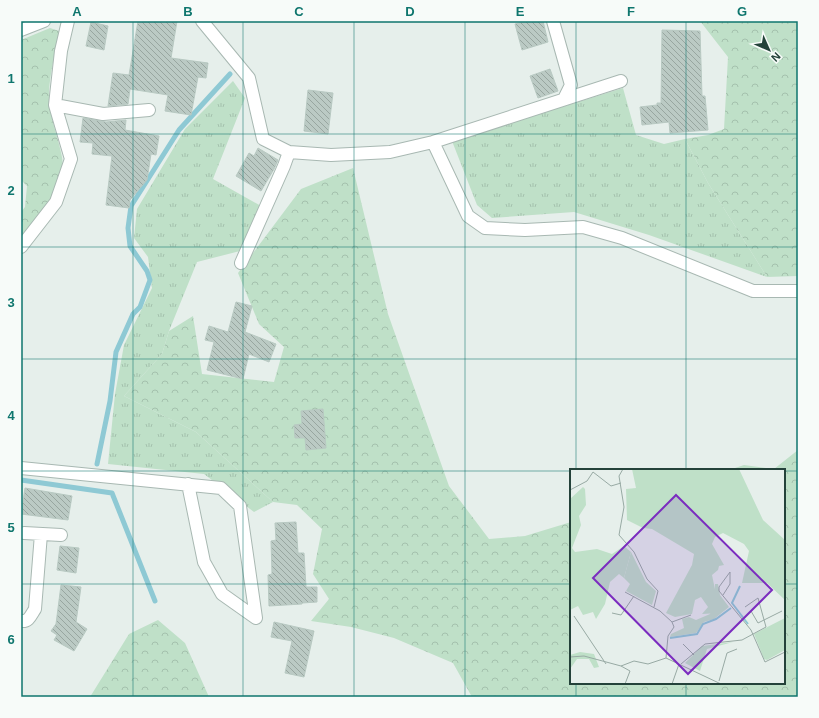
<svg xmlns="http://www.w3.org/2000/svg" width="819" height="718" viewBox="0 0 819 718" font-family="Arial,sans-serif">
<defs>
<pattern id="grass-tufts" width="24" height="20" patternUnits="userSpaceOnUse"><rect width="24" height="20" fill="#bfe0c8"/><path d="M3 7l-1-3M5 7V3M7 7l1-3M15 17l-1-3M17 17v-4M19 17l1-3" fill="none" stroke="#a4c1ad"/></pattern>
<pattern id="forest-crowns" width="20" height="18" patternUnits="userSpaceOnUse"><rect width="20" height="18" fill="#bfe0c8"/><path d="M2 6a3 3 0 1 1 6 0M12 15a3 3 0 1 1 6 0" fill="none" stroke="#a4c1ad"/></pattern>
<pattern id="building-back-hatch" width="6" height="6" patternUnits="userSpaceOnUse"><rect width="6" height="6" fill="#bbcac4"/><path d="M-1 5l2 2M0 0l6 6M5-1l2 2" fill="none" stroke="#98a6a0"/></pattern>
</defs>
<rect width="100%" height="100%" fill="#e6efeb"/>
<path fill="url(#grass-tufts)" d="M233,81L245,98L213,179L261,206L240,251L197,262L169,331L162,354L124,396L196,432L273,502L254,512L204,474L108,464L115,394L124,345L152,288L148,257L134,238L137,209L185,129Z
M623,88L636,135L664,144L685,139L708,183L767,277L649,235L574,212L492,218L477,205L452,141Z"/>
<path fill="url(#forest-crowns)" d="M700,21H798V276L767,277L708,183L685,139L708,135L724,129L728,57Z
M50,28L59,31C56,49 50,73 49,91C48,114 58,135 62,157C67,185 37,218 21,239V212L25,207L27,186L21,180V40Z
M353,168L388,314L449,486L489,539L525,536L571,522V683H784V470H729L744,465L774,469L798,450V697H472L453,663L394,638L351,627L311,621L329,599L313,574L322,529L297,505L273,502L196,432L124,396L162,354L169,331L193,316L202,374L274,382L284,347L259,324L238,273L301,189Z
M158,620L185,643L209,697H90L129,634Z"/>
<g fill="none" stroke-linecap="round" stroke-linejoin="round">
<path stroke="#8ec9d4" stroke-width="5" d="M97,464L110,401L116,352L133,314L140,307L150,280L147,271L130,246L128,228L131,206L179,130L230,74
M21,480L112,493L155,601"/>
</g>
<path fill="url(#building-back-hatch)" stroke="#b8c9c2" d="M138,21H177L171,58L208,63L206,78L198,77L191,115L165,111L168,95L130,89L128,104L108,106L113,73L129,75Z
M527,21H543L548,42L522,50L515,24Z
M91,22L108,26L104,50L86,46Z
M662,30L700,31L702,96H705L708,130L670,133L669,122L642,125L640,107L657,105V103H661Z
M550,69L558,91L538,98L530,76Z
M308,90L333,93L328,134L304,131Z
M83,118L106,122L126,120L125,130L159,136L156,155L151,154L147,180L130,200L129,208L106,205L112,156L92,154L93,143L80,142Z
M258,148L278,160L274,169L261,191L236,176L249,153L254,156Z
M236,302L252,306L245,332L276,344L269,362L249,354L243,379L207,370L214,342L205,340L209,326L228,332Z
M323,409L326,448L306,450L305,438H295L294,425L302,424L301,411Z
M25,488L72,496L68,520L21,514Z
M296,522L298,553H304L306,587H317V602L302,603V604L269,606L268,575L272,574L271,541L276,540L275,523Z
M60,546L79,548L76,573L57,570Z
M61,585L81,587L76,622L87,629L74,651L54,640L57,635L51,631L56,624Z
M274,622L314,631L304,677L285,673L292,641L271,637Z"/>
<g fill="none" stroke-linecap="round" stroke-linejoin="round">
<g stroke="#a8b8b2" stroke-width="14">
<path id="minor" d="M202,21L249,78L263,139L289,152L331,155L390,152L433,142L621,81
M553,21L571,85L564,99
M21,30L44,21
M55,105L103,114L149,110
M433,142L468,216L485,228L525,230L583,227L622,238L753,291H798
M21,247L56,202L71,159L55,105L61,51L68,21
M241,263L284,166L289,152
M21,468L221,488L240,506L256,618L222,594L204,562L188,484
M24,533L61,535
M21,621C29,622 31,615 35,609L41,534"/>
</g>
<use href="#minor" stroke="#fff" stroke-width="12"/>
</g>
<path fill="none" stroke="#0f766e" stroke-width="1" stroke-opacity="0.55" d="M133,21V697M243,21V697M354,21V697M465,21V697M576,21V470M686,21V470M21,134H798M21,247H798M21,359H798M21,471H571M784,471H798M21,584H571M784,584H798M576,683V697M686,683V697"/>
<g transform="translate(570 469)">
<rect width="215" height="215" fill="#e6efeb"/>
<path d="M61,83L76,113L86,122L82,136L56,122L60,115L54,109ZM145,115H148L150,126L159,138L144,150L134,153L126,164L100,168L101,165L114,159L112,150L119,148L126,151L140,145L145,132Z" fill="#bfe0c8"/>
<path d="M62,0H169L193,51L215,71V131L197,114H172L179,82L174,75L153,64L145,68L142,75L154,96L149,97L148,101L142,106L150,144L132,145L138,138L131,128L125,131L122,145L105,148L96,144L122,96L124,85L82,60L73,59L57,51L56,20L66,19ZM13,18L15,20L16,36L9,47L11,56L2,79L5,83L27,80L42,85L54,77L61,83L54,109L49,105L40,113L35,135L26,150L23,143L13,146L8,137L0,141V30ZM215,149V181L197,191L194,190L184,165ZM163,173L137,180L130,202L115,194L132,177ZM10,183L24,185L29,198L24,199L19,190H7L0,200V186Z" fill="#bfe0c8"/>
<path fill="none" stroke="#8ec9d4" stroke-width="2" d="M170,117L162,134L178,155M100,169L127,165L133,155L146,150L161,139"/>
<path fill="none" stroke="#98aaa4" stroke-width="1" d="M53,0L49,7L54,38L49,66L64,83L77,110L88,122L84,138M0,21L17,12L23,3L41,17L51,14M55,123L90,142L102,153L104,158L98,167L96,189M153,126L160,115V103L149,118V122L181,161L195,193L215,183M181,142L188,154L212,142M42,144L51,146L64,127M4,147L36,195M102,153L121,146M113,175L124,186M0,188L14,187L51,197L64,192L78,195L96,189L151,215M111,195L135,175L172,171L196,158L188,129L175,138M51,197L60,202L55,215M149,212L157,184L167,180M102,215L109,195"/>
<path fill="#7b2cbf" fill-opacity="0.15" stroke="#7b2cbf" stroke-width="2" d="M106,26L202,121L118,205L23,109Z"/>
<rect width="215" height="215" fill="none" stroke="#24423a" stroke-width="2"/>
</g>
<rect width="819" height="718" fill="none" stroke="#f7fbf9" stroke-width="44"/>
<g transform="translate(769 50) rotate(135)" stroke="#f7fbf9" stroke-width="3" paint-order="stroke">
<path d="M0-3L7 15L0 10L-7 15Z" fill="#24423a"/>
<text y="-6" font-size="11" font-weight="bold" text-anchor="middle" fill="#24423a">N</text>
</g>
<rect x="22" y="22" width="775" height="674" fill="none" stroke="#0f766e" stroke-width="1.5"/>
<g font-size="13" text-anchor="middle" font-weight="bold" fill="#0f766e">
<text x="77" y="16">A</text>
<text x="188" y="16">B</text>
<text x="299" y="16">C</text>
<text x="410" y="16">D</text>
<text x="520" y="16">E</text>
<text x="631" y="16">F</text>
<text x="742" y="16">G</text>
<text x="11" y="83">1</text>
<text x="11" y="195">2</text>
<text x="11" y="307">3</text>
<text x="11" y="420">4</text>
<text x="11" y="532">5</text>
<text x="11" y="644">6</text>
</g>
</svg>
